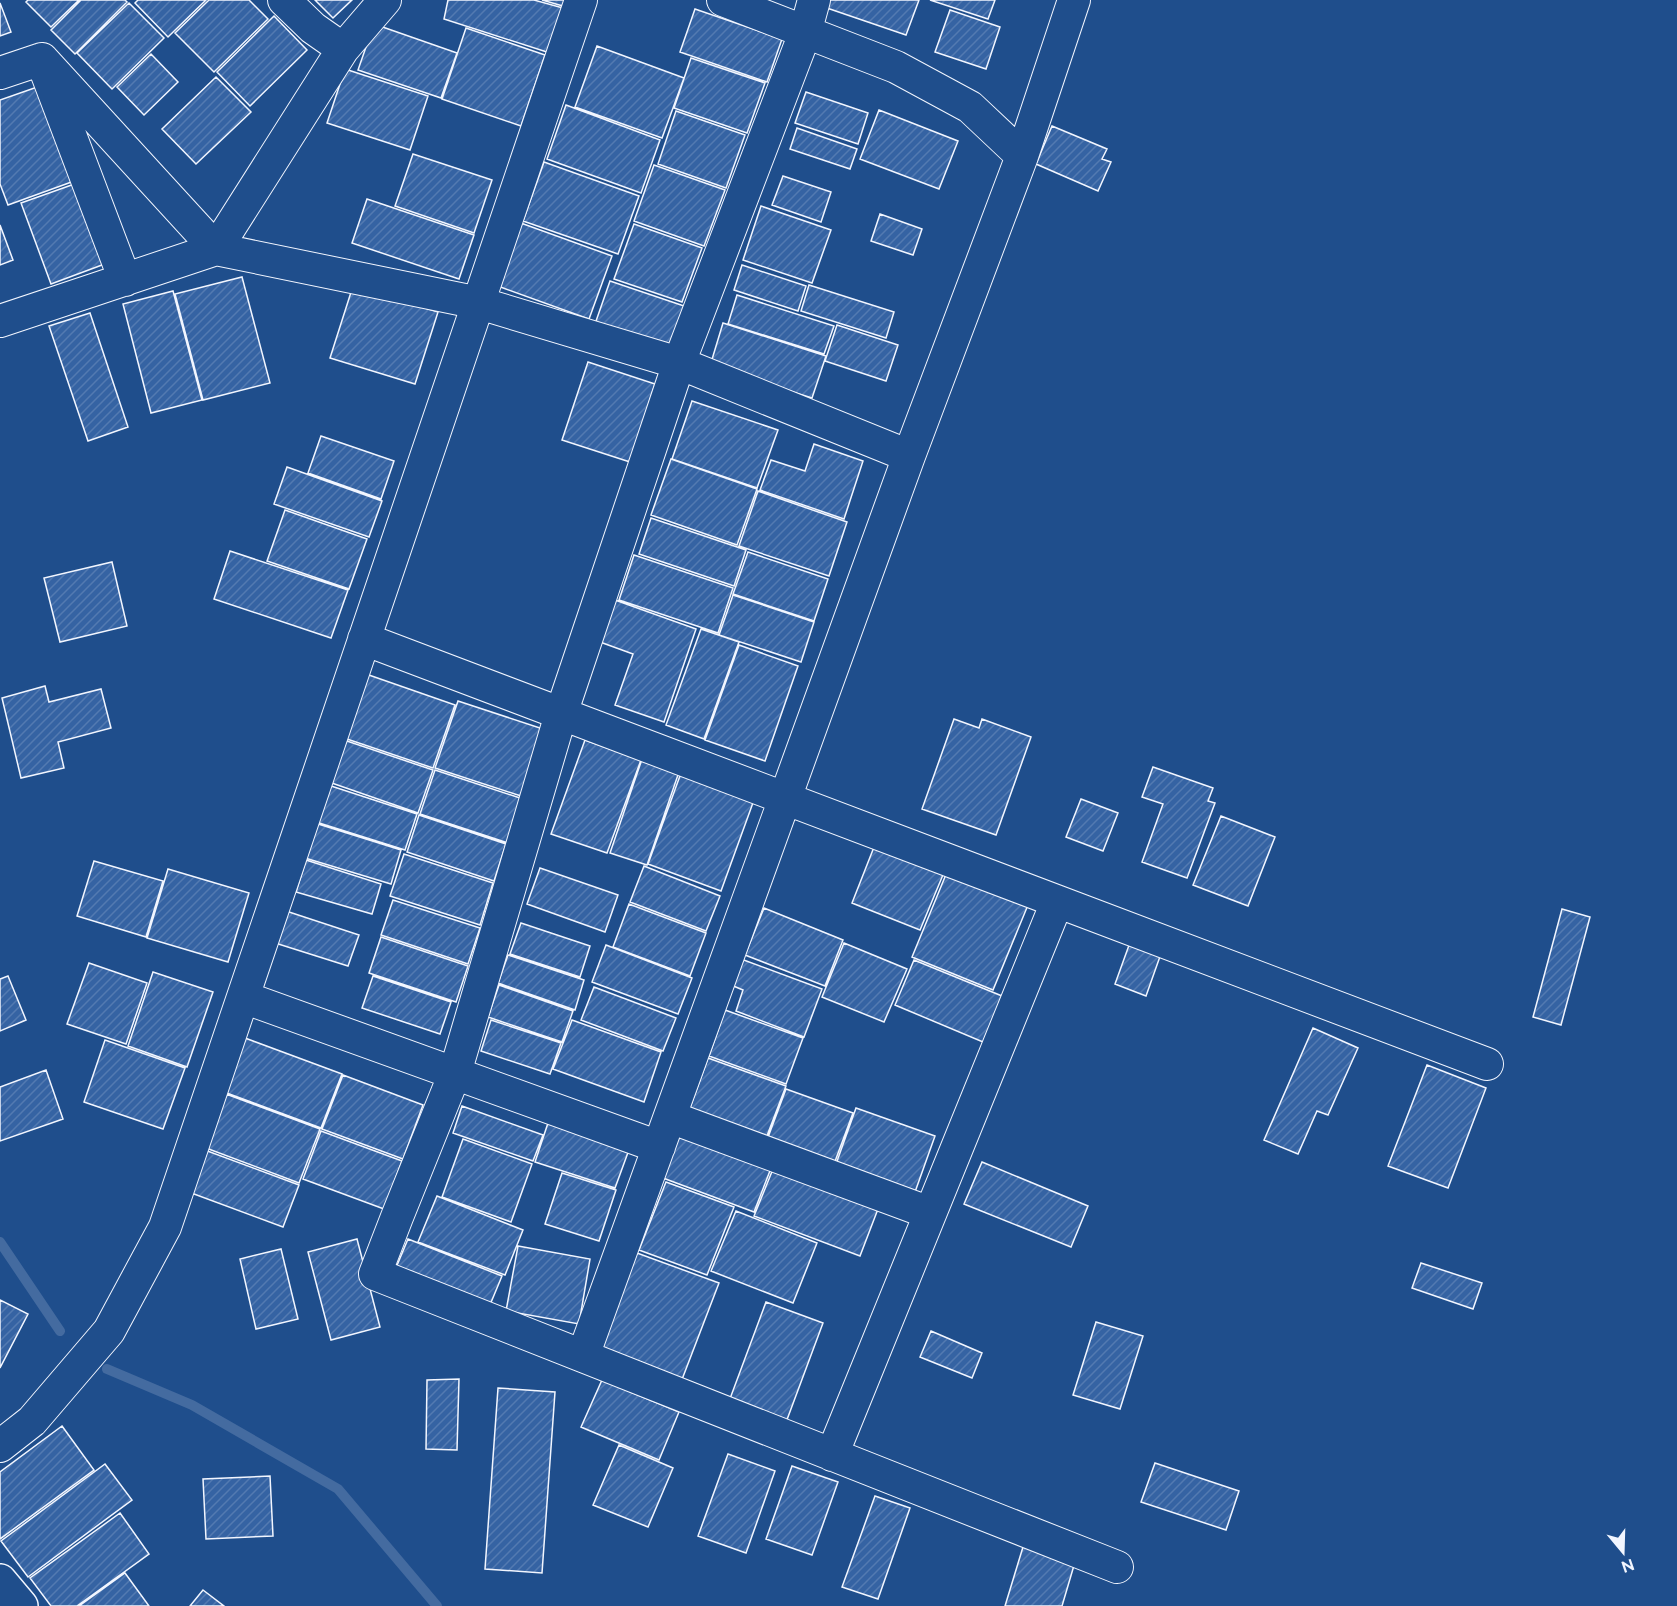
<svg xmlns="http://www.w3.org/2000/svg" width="1677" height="1606" viewBox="0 0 1677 1606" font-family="Raleway,sans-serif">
<defs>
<pattern id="building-hatch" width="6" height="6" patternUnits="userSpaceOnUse" patternTransform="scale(1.5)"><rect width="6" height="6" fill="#3563a3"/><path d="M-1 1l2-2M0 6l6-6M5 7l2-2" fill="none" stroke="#537ab1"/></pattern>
</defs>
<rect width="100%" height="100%" fill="#1f4e8c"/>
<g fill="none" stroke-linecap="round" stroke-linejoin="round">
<path stroke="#446ba0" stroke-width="10" d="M0,1242L60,1331
M107,1369L192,1405L338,1489L437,1606"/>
</g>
<path fill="url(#building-hatch)" stroke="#f2f6ff" stroke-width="1.5" d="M28,0H79L51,27L26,2Z
M81,0H125L127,2L75,54L51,30Z
M138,0H206L168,37L135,3Z
M209,0H249L268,19L214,72L175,33Z
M315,0H352L333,18Z
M448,0H534L563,8L550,53L444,19Z
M542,0H565L563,6Z
M827,0H919L906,35L824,7Z
M930,0H995L988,19Z
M0,3L11,32L0,36Z
M129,3L164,38L112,89L77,53Z
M695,9L782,39L767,82L680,52Z
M950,10L1000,27L986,69L935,52Z
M274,16L307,50L250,106L217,72Z
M374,24L457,53L441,98L358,70Z
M466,28L545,55L521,126L442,99Z
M597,46L684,78L662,138L575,107Z
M151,54L178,82L144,115L117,87Z
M691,58L765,83L747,133L674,108Z
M345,69L428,96L410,150L327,123Z
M216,77L251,112L196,164L162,129Z
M43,85L77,180L8,205L0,184V100Z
M806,92L868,113L858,144L795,123Z
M566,105L660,140L641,193L547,159Z
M879,110L958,141L939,189L860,159Z
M676,111L745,135L726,188L658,164Z
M1052,126L1107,149L1102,159L1111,162L1098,191L1036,164Z
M797,128L857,149L850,169L790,149Z
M413,154L492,180L474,233L395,206Z
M544,162L639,196L618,254L523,221Z
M654,165L725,190L704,246L634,221Z
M783,176L831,192L821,222L772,205Z
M80,182L110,262L51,284L21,203Z
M367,199L474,235L459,279L352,243Z
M761,206L831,230L812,283L743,260Z
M880,214L922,229L913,255L871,241Z
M518,222L612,256L589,319L495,285Z
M634,224L702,248L682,302L614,279Z
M0,225L13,260L0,265Z
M742,265L806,286L798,311L734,290Z
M242,277L270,383L203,400L175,294Z
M610,281L684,306L670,349L595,324Z
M809,285L894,312L886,338L801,311Z
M353,286L438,312L415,384L330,358Z
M173,291L202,400L151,413L123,304Z
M737,295L834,326L824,354L728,324Z
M90,313L128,427L88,441L49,326Z
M723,323L826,356L812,398L710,366Z
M837,325L898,345L886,381L825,361Z
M588,362L655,384L630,462L562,440Z
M692,401L778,430L757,488L672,459Z
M321,436L394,461L381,499L308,473Z
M814,444L863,461L844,519L760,490L771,460L805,471Z
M671,459L757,489L737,545L651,515Z
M287,467L382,501L369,537L274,504Z
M758,491L847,522L829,576L739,546Z
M285,510L367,539L349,589L267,561Z
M651,518L746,550L734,586L639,554Z
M230,551L348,590L331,638L214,599Z
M748,552L828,579L814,621L733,594Z
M634,555L733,588L718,633L619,600Z
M112,562L127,626L60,642L44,578Z
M733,595L814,622L801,662L719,635Z
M615,600L696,629L664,722L615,705L633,654L600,642Z
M701,629L739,642L704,739L666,725Z
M739,645L798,666L765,761L705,740Z
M366,674L455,705L433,768L344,738Z
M45,686L49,702L101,689L111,728L58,742L64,768L21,778L2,698Z
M458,701L546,730L524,797L435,768Z
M954,719L979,728L982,719L1031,737L996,835L922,809Z
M341,739L433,770L418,813L326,781Z
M585,740L641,760L607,853L551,834Z
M642,759L679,772L647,865L610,853Z
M1153,767L1213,788L1208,801L1215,803L1187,878L1142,862L1163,804L1142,797Z
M435,770L523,799L508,843L420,814Z
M681,773L754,800L721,891L648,864Z
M328,785L417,814L405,850L316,822Z
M1081,799L1118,813L1103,851L1066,837Z
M419,815L506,844L494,881L407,852Z
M1221,816L1275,837L1248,906L1193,885Z
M315,823L401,850L391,884L305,858Z
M876,842L945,870L920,930L852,903Z
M404,854L493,883L480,925L390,896Z
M306,860L381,884L372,914L296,892Z
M94,861L163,881L146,937L77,916Z
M644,866L720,896L706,931L630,902Z
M540,868L618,895L605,932L527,904Z
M168,869L249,893L228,962L147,938Z
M947,872L1028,905L993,990L912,957Z
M393,900L480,928L468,964L381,935Z
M629,904L706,933L690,976L613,947Z
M764,908L843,940L825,986L745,955Z
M1562,909L1590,917L1561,1025L1533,1017Z
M283,910L359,935L348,966L272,942Z
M521,923L590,946L580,977L510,954Z
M381,937L468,966L456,1002L369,973Z
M1132,937L1163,948L1146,996L1115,984Z
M844,943L907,969L884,1022L822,997Z
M606,945L692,978L678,1014L592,982Z
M508,955L584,980L575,1010L498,983Z
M741,959L822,989L804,1037L736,1011L743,990L731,985Z
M914,960L1002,996L983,1042L895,1005Z
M89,963L147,983L126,1044L67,1024Z
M153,972L213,992L187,1067L128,1046Z
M8,976L26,1020L0,1031V979Z
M373,976L451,1002L440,1034L362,1008Z
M499,985L573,1011L562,1042L488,1017Z
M594,987L676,1018L663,1051L581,1020Z
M725,1010L803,1038L786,1084L709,1056Z
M491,1020L561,1043L550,1074L481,1051Z
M572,1020L661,1052L644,1102L553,1069Z
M1313,1028L1358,1048L1328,1115L1317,1111L1298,1154L1264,1140Z
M245,1038L342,1074L321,1128L224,1092Z
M105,1040L185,1068L163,1129L84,1102Z
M708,1058L786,1086L765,1141L688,1113Z
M1427,1065L1486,1088L1448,1188L1388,1166Z
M46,1070L63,1119L0,1141V1087Z
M343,1075L423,1105L403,1159L322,1129Z
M786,1089L853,1113L834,1164L767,1140Z
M226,1094L320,1129L299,1183L206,1148Z
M462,1106L543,1135L533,1161L453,1133Z
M856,1108L935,1136L915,1192L836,1164Z
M549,1120L630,1147L615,1188L535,1162Z
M684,1124L775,1158L754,1212L663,1178Z
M321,1131L402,1161L384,1209L303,1179Z
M463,1139L532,1164L511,1222L442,1197Z
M202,1149L299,1185L283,1227L186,1191Z
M982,1162L1088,1206L1071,1247L964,1204Z
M773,1169L878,1209L860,1256L754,1216Z
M562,1173L616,1190L599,1241L545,1224Z
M666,1182L734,1207L707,1275L639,1250Z
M437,1196L523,1230L505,1275L418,1242Z
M736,1211L817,1243L793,1303L711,1271Z
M357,1239L380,1327L331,1340L308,1252Z
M408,1239L502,1276L487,1312L393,1275Z
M518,1246L590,1259L579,1324L506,1311Z
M281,1249L298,1319L256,1329L240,1259Z
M637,1253L719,1283L681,1382L599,1351Z
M1421,1263L1482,1283L1473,1309L1412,1288Z
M0,1300L28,1314L0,1368Z
M766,1302L823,1323L785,1425L728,1404Z
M1096,1322L1143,1336L1120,1409L1073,1395Z
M931,1331L982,1353L972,1378L920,1357Z
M459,1379L457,1450L426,1449L427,1380Z
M602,1380L679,1412L659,1460L581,1427Z
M498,1388L555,1392L542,1573L485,1569Z
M62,1426L94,1470L0,1539V1472Z
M619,1445L673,1468L648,1527L593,1505Z
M728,1454L775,1471L746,1553L698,1536Z
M1155,1463L1239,1491L1226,1530L1141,1502Z
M105,1464L132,1500L28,1577L1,1541Z
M792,1466L838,1482L812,1555L766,1539Z
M270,1476L273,1536L206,1539L203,1479Z
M875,1496L910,1508L878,1599L842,1587Z
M120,1513L149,1554L77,1606H51L30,1578Z
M1023,1547L1075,1562L1062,1606H1005Z
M125,1573L149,1606H79Z
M203,1590L224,1606H190Z"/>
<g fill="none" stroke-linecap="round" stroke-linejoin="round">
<g stroke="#f2f6ff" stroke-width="34">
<path id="minor" d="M284,0L313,28L343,49
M723,0L896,67L970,107L1022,156
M814,0L805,33L679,363L561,714L455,1073L397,1217L375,1274L1117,1567
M42,59L216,249
M0,73L42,59
M47,74L125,280
M216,249L343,49L385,0
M0,321L216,249L479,303L679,363L909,456
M364,639L1487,1064
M243,997L659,1147
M670,1117L930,1213
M583,1356L909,456L1022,156L1074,0
M0,1446L32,1421L109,1331L165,1227L581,0
M832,1455L1057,902"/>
</g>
<g stroke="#f2f6ff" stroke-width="36">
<path id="secondary" d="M0,1581L21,1606"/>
</g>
<use href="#minor" stroke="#1f4e8c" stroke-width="32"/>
<use href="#secondary" stroke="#1f4e8c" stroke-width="33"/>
</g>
<g transform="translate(1623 1552) rotate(161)" stroke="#1f4e8c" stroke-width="4.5" paint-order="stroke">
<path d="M0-4.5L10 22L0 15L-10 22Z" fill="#f2f6ff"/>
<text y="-9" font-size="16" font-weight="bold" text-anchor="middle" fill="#f2f6ff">N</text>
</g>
</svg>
